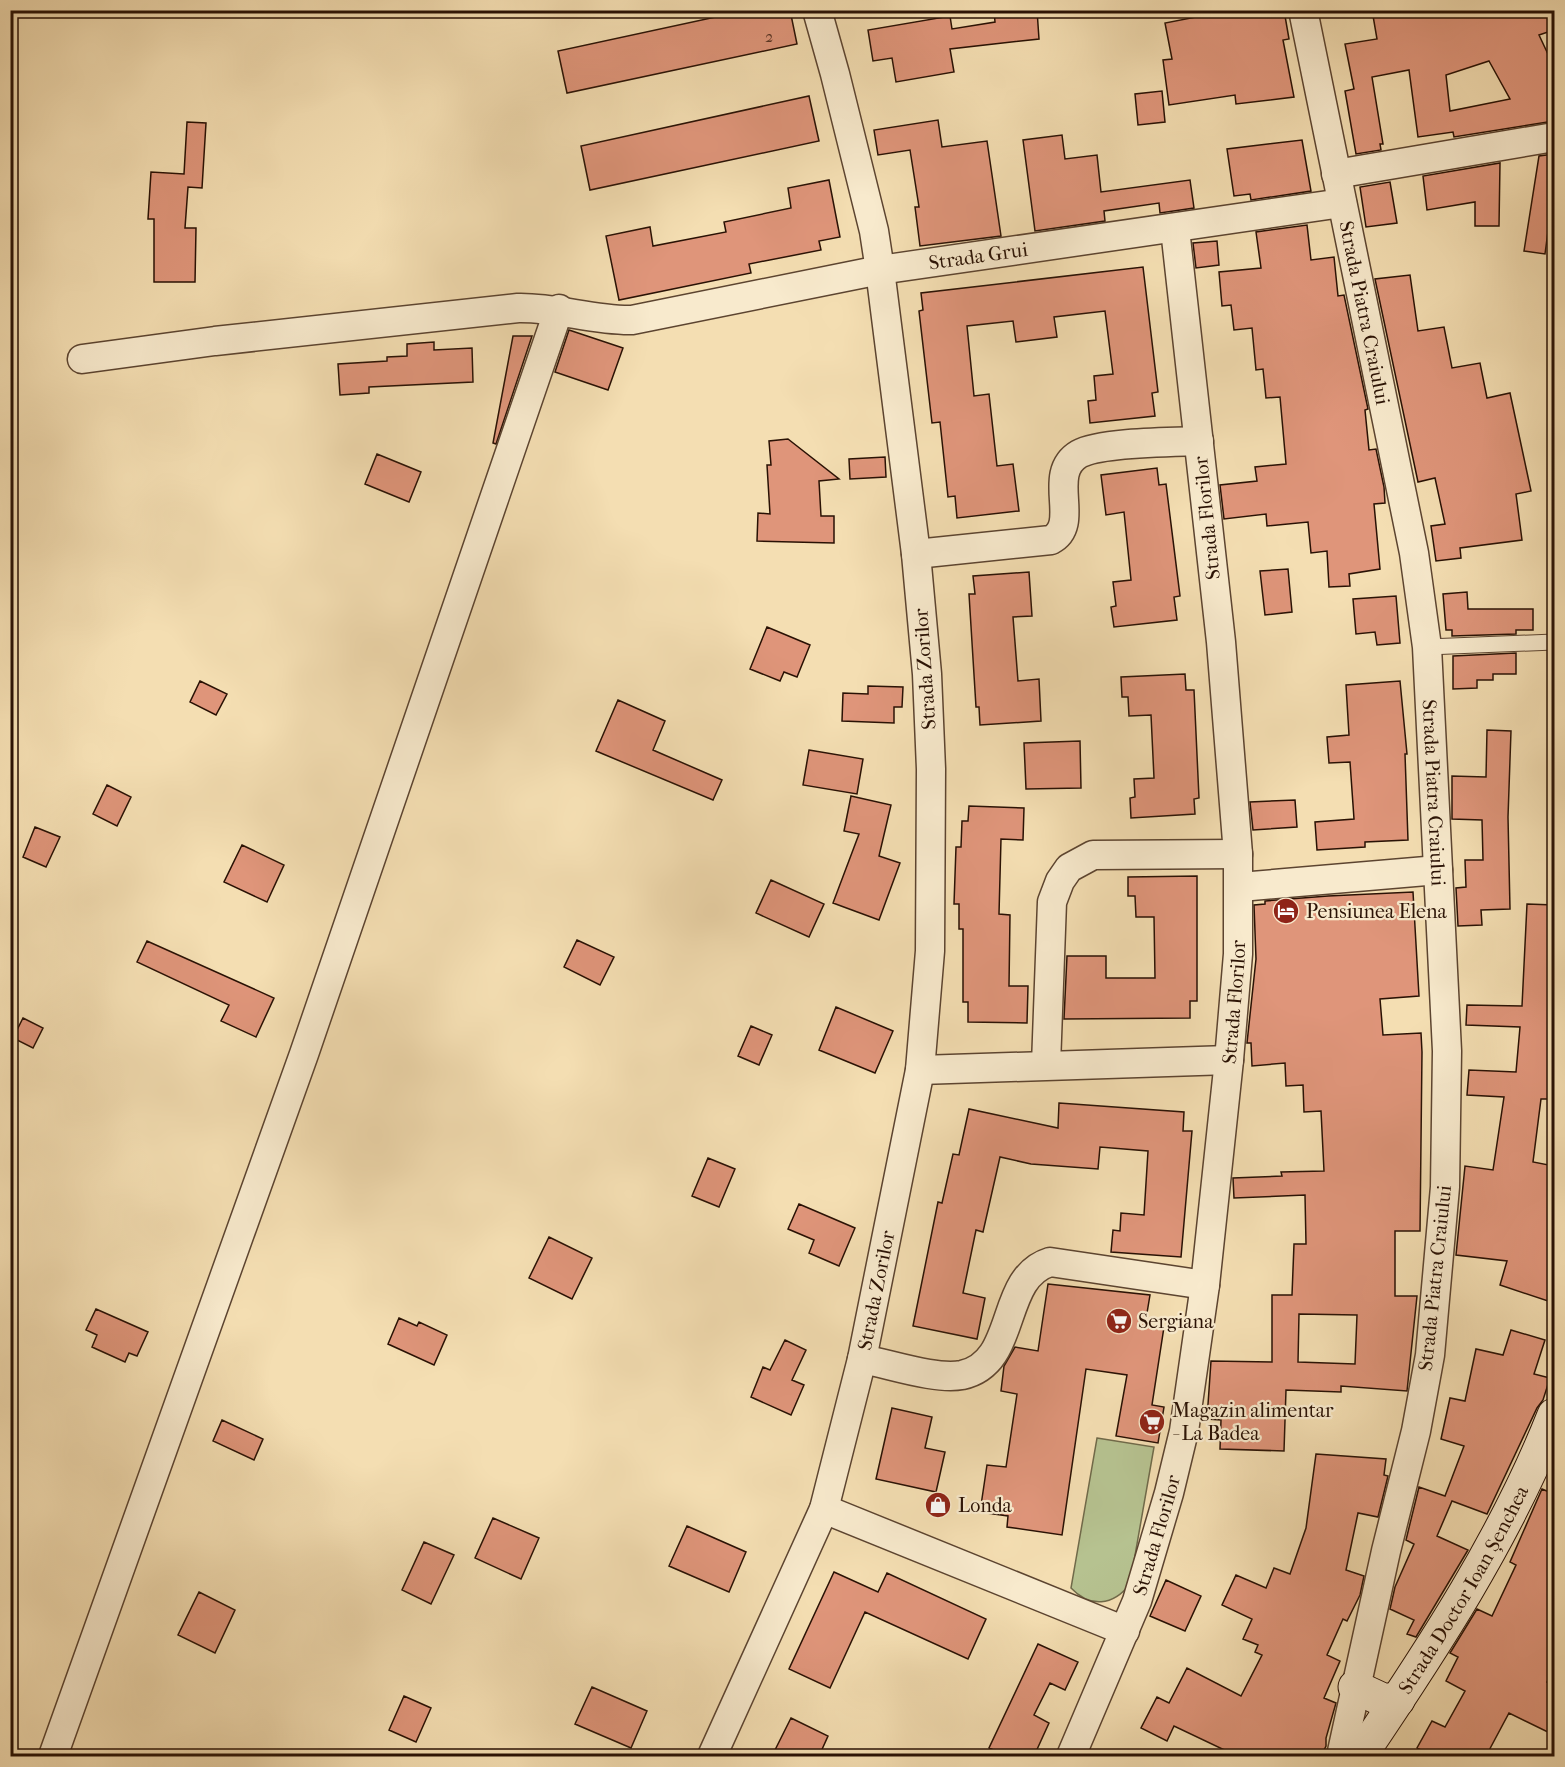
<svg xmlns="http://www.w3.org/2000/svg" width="1565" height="1767" viewBox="0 0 1565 1767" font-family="'IM FELL French Canon',serif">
<rect width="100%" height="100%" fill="#f4deb2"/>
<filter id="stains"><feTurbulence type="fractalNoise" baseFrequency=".00333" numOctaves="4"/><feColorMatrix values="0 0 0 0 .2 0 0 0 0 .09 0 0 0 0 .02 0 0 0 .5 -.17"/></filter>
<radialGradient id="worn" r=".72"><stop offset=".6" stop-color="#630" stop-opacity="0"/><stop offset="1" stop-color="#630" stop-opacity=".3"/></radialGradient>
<path fill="#b6c290" stroke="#706a4a" stroke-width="1.5" d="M1097,1438L1154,1447L1130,1584C1113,1606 1090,1608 1071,1588Z"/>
<path fill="#df957a" stroke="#291104" stroke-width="1.5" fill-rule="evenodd" d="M748,10H790L797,44L567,93L558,51Z
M994,10H1037L1039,39L950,49L954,72L896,82L892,58L873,61L868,30L950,16L952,29L995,22Z
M1232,10H1284L1289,39L1283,40L1294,97L1236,104L1235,95L1169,105L1163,60L1172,59L1165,23Z
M1372,10H1554V30L1539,35L1554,67V121L1454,137L1453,132L1418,137L1409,70L1372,77L1383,144H1380L1381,150L1356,154L1345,91L1354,89L1345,44L1377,39ZM1489,61L1510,99L1450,111L1446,75Z
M1162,91L1165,122L1138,125L1135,94Z
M809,96L819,141L590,190L581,146Z
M938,120L942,147L987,141L1001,236L920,246L915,207H919L910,150L878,155L874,130Z
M187,122L206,123L202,188L188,187L185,228H196L195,282H154V219H148L151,172L184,174Z
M1062,135L1065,159L1097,155L1101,192L1190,180L1194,208L1160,213L1159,203L1104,211L1105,221L1035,231L1023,140Z
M1302,140L1311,191L1251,200L1250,194L1234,196L1227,149Z
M1554,154V216H1550L1545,254L1524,251L1539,156Z
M1500,163L1499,226H1475V202L1427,210L1423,176Z
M829,180L840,237L819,241L821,250L749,264L751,273L619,300L606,236L650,227L653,246L726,232L724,222L791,208L788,188Z
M1390,182L1397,223L1366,227L1360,187Z
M1307,225L1311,260L1334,257L1338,296L1344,295L1368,409L1365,410L1369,450L1376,449L1384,487L1385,503L1374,504L1380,569L1349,574L1350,586L1329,587L1327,551L1311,553L1308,522L1267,526L1266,514L1224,519L1220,485L1257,481L1255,467L1286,464L1280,397L1266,398L1263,369L1256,370L1252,328L1234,330L1231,305L1222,306L1219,272L1261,268L1256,232Z
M1217,241L1219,265L1196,268L1193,243Z
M1143,267L1158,392L1152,393L1155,416L1090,423L1088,401L1096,400L1094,376L1113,374L1105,311L1054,317L1057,337L1016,342L1013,321L967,326L974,396L989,394L997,466L1013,464L1019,511L957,518L955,496L948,497L940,422L932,423L919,311L923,310L921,293Z
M1410,275L1418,331L1444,327L1452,368L1480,363L1487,398L1510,393L1531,491L1516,494L1522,540L1460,548L1461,558L1436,561L1431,526L1445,524L1435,478L1418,482L1375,279Z
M569,330L623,348L608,390L555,372Z
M513,336H532L496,444L493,443Z
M434,342V350L472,348L473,382L369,387V393L340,395L338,364L387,361V357L407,356V344Z
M788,439L839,479L819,481L821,516H834V543L757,541L758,513L770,514L767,465H771L769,441Z
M377,454L421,472L409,502L365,484Z
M885,457L886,477L850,479L849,459Z
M1157,468L1159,485L1166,484L1180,596L1174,597L1177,620L1114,627L1111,607L1116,606L1113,582L1131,580L1124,512L1106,515L1101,475Z
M1288,569L1292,612L1265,615L1260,571Z
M1029,572L1032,616L1013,617L1018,681L1039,679L1041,721L980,725L979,707H976L969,594H975L973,576Z
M1467,592L1468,609H1533V630H1516V634L1452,636V630H1446L1443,594Z
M1396,596L1400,643L1377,645L1375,632L1356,634L1353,599Z
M767,627L810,645L797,677L784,672L780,681L750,669Z
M1516,653V674H1493V680H1477V688L1453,689V656Z
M1185,674L1186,690H1194L1199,798L1194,799L1195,814L1131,818L1130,798L1135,797L1134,779L1154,778L1151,715L1129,716L1128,697H1122L1121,677Z
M200,681L227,694L216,715L190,702Z
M1400,681L1407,754H1405L1408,840L1365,842V847L1317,850L1315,822L1354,819L1350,762L1329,763L1327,737L1349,735L1346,685Z
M868,686L903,687L902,707H894V723L842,721L843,693L868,694Z
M618,700L665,721L653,750L722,780L713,800L596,751Z
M1487,730L1511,731L1508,817L1510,909L1481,910L1482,925L1458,926L1456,888L1466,887L1465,860H1483L1482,820L1452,819V776L1486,777Z
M1080,741L1081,788L1026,789L1024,743Z
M809,750L863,759L857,794L803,785Z
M107,785L131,797L117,826L93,814Z
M851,796L891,805L879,856L900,863L879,920L833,903L859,834L844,831Z
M1295,800L1297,827L1253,830L1250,802Z
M969,806L1024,808L1023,840L1001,839L999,914L1010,915L1009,986H1028L1027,1023L968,1022V1002H963V929H959V904H954L956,847H961L962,821H968Z
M35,827L60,837L46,867L23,857Z
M242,845L284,865L267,902L224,882Z
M1197,876V1001H1190V1018L1064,1019L1067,956H1106V978H1155L1154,917H1136L1135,896H1128V877Z
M771,880L824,904L809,937L756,913Z
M1413,892L1419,996L1380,999L1383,1035L1421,1033L1422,1052L1420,1231H1395V1296H1417L1407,1391L1341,1386V1392L1286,1390L1284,1451L1220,1449L1221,1420L1207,1419L1211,1361L1272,1362V1295H1292L1294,1244H1306L1305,1195L1234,1198L1233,1178L1282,1176L1281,1172L1324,1171L1321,1111L1304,1112L1303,1085L1286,1086L1285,1063L1252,1066L1251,1043H1247L1256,959L1254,905L1265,904V901L1328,896ZM1299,1314L1357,1315L1355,1364L1298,1362Z
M1527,904L1554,905V1076L1550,1075L1548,1099H1541L1533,1162L1554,1166V1303L1500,1285L1507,1261L1456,1255L1465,1166L1493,1170L1504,1097L1467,1095L1469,1070L1516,1072L1520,1027L1466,1025L1467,1005L1522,1006Z
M577,940L614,957L600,985L564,967Z
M147,941L274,998L256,1037L221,1021L229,1005L137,962Z
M836,1007L893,1031L875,1073L819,1050Z
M23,1018L43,1028L33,1048L13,1038Z
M751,1026L772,1035L759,1065L738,1056Z
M1059,1103L1184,1112L1183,1131H1192L1181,1257L1111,1252L1113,1230L1120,1231L1121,1213L1144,1215L1148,1151L1100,1147L1098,1169L1031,1164L1000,1157L983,1232L976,1230L963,1293L985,1298L977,1339L913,1326L938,1202L942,1203L953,1154L959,1155L969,1109L1058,1128Z
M708,1158L735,1169L719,1207L692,1196Z
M799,1204L855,1228L839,1266L809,1253L814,1240L788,1229Z
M549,1237L592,1258L572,1299L529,1278Z
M1048,1284L1150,1295L1145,1325L1164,1327L1152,1405L1164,1407L1158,1443L1116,1436L1127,1375L1086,1369L1062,1535L1007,1527L1008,1516L980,1512L987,1465L1006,1467L1017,1394L1001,1391L1004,1366L1015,1347L1038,1351Z
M96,1309L148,1332L137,1356L129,1353L125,1362L92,1347L97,1335L86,1330Z
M399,1318L417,1326L419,1322L447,1335L434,1365L388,1344Z
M1511,1330L1545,1340L1534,1374L1550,1378L1543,1400L1537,1408L1487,1514L1452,1501L1437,1536L1468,1550L1416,1637L1407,1634L1414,1620L1390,1609L1395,1587L1414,1544L1406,1540L1419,1487L1445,1496L1464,1446L1441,1439L1450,1398L1465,1401L1476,1349L1503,1355Z
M785,1340L806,1350L792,1380L804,1385L791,1415L751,1397L763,1367L770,1370Z
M892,1408L932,1417L925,1448L945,1452L936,1492L876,1479Z
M222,1420L263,1439L254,1460L213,1441Z
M1316,1454L1386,1459L1384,1475L1388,1476L1378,1517L1358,1513L1346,1570L1364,1576L1360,1595L1347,1621L1343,1619L1327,1655L1340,1661L1324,1698L1336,1703L1326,1738V1746L1321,1756H1237L1174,1726L1167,1741L1141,1728L1157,1697L1169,1703L1187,1668L1241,1696L1262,1655L1255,1652L1258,1645L1243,1639L1252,1619L1222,1605L1236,1575L1266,1588L1274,1568L1290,1574L1306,1528Z
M1542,1489L1554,1494V1666L1547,1682L1554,1685V1735L1509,1713L1486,1756H1432L1417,1748L1432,1721L1445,1727L1465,1691L1446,1681L1458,1657L1450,1653L1477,1609L1492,1616L1516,1565L1510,1562Z
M493,1518L539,1538L521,1579L475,1558Z
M687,1526L746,1552L729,1592L669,1566Z
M424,1542L454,1555L431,1604L402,1590Z
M834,1572L878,1592L887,1573L986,1619L968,1659L865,1612L830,1688L789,1669Z
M1166,1580L1201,1596L1185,1631L1150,1616Z
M199,1592L235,1610L215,1653L178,1635Z
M1038,1644L1078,1662L1065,1690L1050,1683L1034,1715L1049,1723L1034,1756H1007L989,1748Z
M592,1687L647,1711L631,1748L575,1724Z
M404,1696L431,1708L416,1742L389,1730Z
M791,1718L828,1736L819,1756H772Z"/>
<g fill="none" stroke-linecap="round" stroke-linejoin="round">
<g stroke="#5c4430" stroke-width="17">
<path id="lane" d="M1427,647L1554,642"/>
</g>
<g stroke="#5c4430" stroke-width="31">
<g id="street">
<path id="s1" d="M1303,10L1414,553L1427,647L1447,1051L1445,1187L1430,1355L1416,1431L1386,1551L1341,1756"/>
<path d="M1336,174L1554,137"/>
<path id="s2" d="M82,359L215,341L518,308C557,307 593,321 632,320L880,270L1342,203"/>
<path d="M916,554L1051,540C1082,524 1045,474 1079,454C1100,442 1172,442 1199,441"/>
<path d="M1240,887L1438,870"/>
<path d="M1046,1065L1052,902L1060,881L1069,868L1093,855L1238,854"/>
<path d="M920,1070L1229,1060"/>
<path d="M862,1359C890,1364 935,1380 962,1375C1019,1363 998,1278 1050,1262L1205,1285"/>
<path d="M824,1509L1125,1631"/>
<path d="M53,1756L304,1054L559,309"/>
<path id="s3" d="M712,1756L824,1509L862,1359L920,1070L930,951L931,769L927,674L916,554L880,270L874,231L835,74L817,10"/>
<path id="s4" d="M1071,1756L1137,1601L1169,1493L1184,1431L1205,1285L1229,1060L1238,954V854L1221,642L1175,229"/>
</g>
</g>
<g stroke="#291104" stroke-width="35">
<g id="secondary">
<path d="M1355,1687L1383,1700H1398"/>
<path id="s5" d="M1360,1756C1433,1648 1506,1537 1554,1415"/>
</g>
</g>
<use href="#lane" stroke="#f8eacd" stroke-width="15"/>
<use href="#street" stroke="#f8eacd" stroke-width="28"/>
<use href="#secondary" stroke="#f8eacd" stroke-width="33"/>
</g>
<defs>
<g id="hotel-disc" transform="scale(1.35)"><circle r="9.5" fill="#8f2418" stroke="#f8eacd"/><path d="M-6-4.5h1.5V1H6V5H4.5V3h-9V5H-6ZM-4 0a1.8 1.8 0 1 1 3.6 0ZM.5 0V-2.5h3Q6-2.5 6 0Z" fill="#fff"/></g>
<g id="supermarket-disc" transform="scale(1.35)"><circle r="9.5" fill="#8f2418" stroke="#f8eacd"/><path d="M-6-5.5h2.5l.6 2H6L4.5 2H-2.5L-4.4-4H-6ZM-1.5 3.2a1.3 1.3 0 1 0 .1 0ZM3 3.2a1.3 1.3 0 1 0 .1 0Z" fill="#fff"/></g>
<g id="shop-disc" transform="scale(1.35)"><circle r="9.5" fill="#8f2418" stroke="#f8eacd"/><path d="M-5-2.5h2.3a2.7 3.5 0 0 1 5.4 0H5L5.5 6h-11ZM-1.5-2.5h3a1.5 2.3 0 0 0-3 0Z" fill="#fff"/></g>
</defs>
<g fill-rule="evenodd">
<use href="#hotel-disc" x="1286" y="911"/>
<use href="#supermarket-disc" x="1119" y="1321"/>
<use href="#supermarket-disc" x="1152" y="1422"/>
<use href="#shop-disc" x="938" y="1505"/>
</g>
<g text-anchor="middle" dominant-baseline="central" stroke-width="4.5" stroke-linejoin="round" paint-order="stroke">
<g font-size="16" fill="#563222">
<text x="769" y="36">2</text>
</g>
<g font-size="20" fill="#291104" stroke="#f8eacd">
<text stroke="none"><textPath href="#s2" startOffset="906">Strada Grui</textPath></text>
<text stroke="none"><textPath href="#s1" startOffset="309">Strada Piatra Craiului</textPath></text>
<text transform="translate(1207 518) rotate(-96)">Strada Florilor</text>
<text transform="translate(925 669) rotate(-94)">Strada Zorilor</text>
<text stroke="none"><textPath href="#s1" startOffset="795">Strada Piatra Craiului</textPath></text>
<text stroke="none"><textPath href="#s4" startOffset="777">Strada Florilor</textPath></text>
<text transform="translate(1435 1278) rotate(-84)">Strada Piatra Craiului</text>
<text stroke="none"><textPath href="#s3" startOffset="496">Strada Zorilor</textPath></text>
<text stroke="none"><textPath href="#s4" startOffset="237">Strada Florilor</textPath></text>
<text stroke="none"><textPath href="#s5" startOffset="196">Strada Doctor Ioan Șenchea</textPath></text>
</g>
<g font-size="20" fill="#291104" stroke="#f8eacd" text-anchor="start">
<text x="1306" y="911">Pensiunea Elena</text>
<text x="1138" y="1321">Sergiana</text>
<text x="1172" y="1410">Magazin alimentar<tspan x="1172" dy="23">- La Badea</tspan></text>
<text x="958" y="1505">Londa</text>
</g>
</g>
<rect width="1565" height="1767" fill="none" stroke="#f4deb2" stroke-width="36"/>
<rect x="12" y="12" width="1541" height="1743" fill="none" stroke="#291104" stroke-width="3"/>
<rect x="18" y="18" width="1529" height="1731" fill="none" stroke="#291104" stroke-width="1.5"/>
<rect width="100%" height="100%" filter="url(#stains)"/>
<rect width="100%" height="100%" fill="url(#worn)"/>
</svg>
